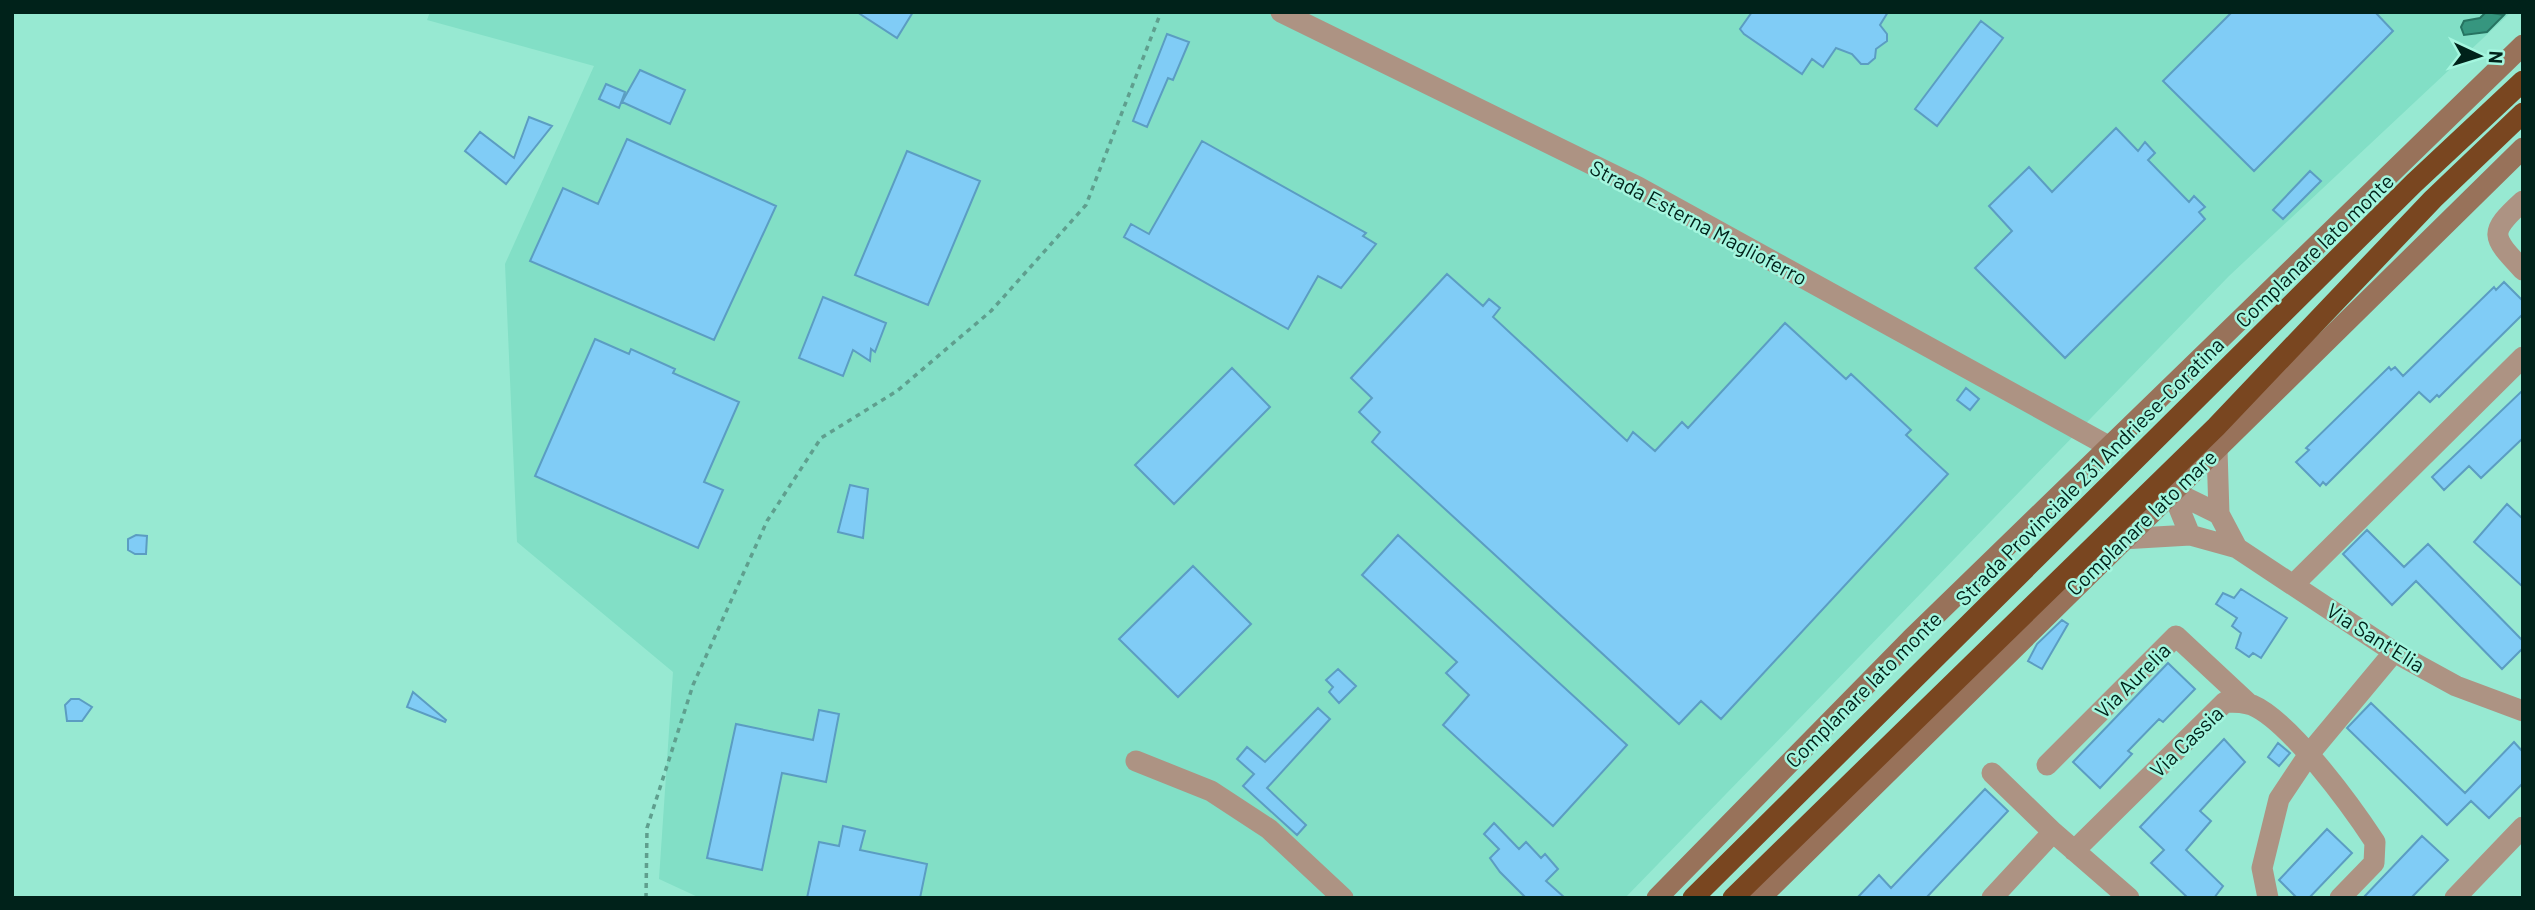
<svg xmlns="http://www.w3.org/2000/svg" width="2535" height="910" viewBox="0 0 2535 910" font-family="Barlow,sans-serif">
<rect width="100%" height="100%" fill="#97e9d2"/>
<path fill="#82dfc6" d="M430,12H2511L2229,276L1625,898H700L659,879L673,672L517,542L505,264L594,66L427,20Z"/>
<path fill="#36967f" stroke="#267361" stroke-width="2" d="M2486,12L2504,15L2487,32L2464,35L2461,27L2464,21L2480,18Z"/>
<path fill="#80ccf6" stroke="#5b9dc2" stroke-width="2" d="M857,12H913L897,38Z
M1752,12H1888L1880,25L1887,34V41L1876,49L1875,58L1868,64H1861L1852,54L1836,48L1823,67L1812,59L1802,74L1744,34L1740,29Z
M2232,12H2375L2393,31L2254,171L2163,81Z
M1981,21L2003,38L1937,126L1915,109Z
M1167,34L1189,42L1173,80L1168,78L1147,127L1133,121Z
M640,70L685,90L670,124L622,102Z
M606,84L625,92L619,108L599,99Z
M529,117L552,126L506,184L465,151L480,132L514,158Z
M2116,128L2138,151L2145,142L2155,153L2148,160L2189,202L2194,196L2205,207L2199,212L2205,219L2065,358L1975,268L2012,231L1989,206L2029,167L2052,192Z
M627,139L776,206L714,340L530,261L563,188L598,204Z
M1202,141L1366,233L1363,236L1376,244L1341,288L1318,276L1288,329L1124,237L1131,224L1149,234Z
M907,151L980,181L928,305L855,275Z
M2310,171L2321,181L2283,219L2273,210Z
M1447,274L1483,306L1489,299L1500,308L1493,317L1627,441L1633,432L1655,451L1682,422L1688,428L1785,323L1846,379L1851,374L1911,430L1906,435L1948,474L1721,719L1701,701L1679,724L1372,442L1380,432L1359,412L1372,398L1351,378Z
M2504,282L2523,301V314L2439,397L2437,395L2430,402L2419,392L2326,485L2323,482L2320,486L2296,462L2309,450L2306,448L2389,367L2391,370L2395,367L2403,376L2494,287L2496,290Z
M823,297L886,323L875,352L871,349L870,361L853,350L843,376L799,358Z
M595,339L629,354L631,349L675,369L673,373L739,402L704,482L723,490L698,548L535,476Z
M1232,368L1270,407L1174,504L1135,465Z
M1966,388L1979,399L1970,410L1957,400Z
M2523,390V438L2481,478L2469,466L2444,490L2432,477Z
M850,485L868,489L863,538L838,532Z
M2507,504L2523,519V587L2474,542Z
M2367,530L2404,567L2428,544L2523,641V648L2502,669L2416,581L2392,605L2343,554Z
M136,535L147,536L146,554H135L128,550V539Z
M1398,535L1627,745L1553,826L1443,725L1469,695L1446,673L1457,662L1362,575Z
M1193,566L1251,624L1178,697L1119,639Z
M2241,589L2287,618L2261,658L2253,653L2249,657L2236,648L2241,633L2232,626L2237,618L2216,604L2223,593L2234,598Z
M2062,620L2068,624L2042,669L2028,661L2037,644Z
M2168,663L2195,689L2163,722L2159,719L2128,751L2132,754L2100,788L2073,762Z
M1338,669L1356,686L1339,703L1329,692L1333,687L1326,680Z
M413,692L446,720L445,722L407,707Z
M71,699H79L92,707L82,721H67L65,705Z
M2371,703L2465,793L2514,742L2523,752V783L2489,818L2471,801L2447,825L2347,728Z
M1318,708L1330,719L1267,788L1306,825L1297,835L1243,786L1254,774L1237,759L1247,747L1265,762Z
M819,710L839,714L826,782L782,773L762,870L707,858L736,724L813,740Z
M2224,739L2245,762L2200,811L2211,821L2186,850L2223,886L2214,898H2188L2151,863L2164,850L2140,827Z
M2278,743L2290,753L2279,766L2268,757Z
M1985,789L2008,811L1926,898H1857L1879,875L1891,888Z
M1494,823L1519,849L1526,842L1541,858L1545,854L1558,869L1546,881L1565,898H1526L1500,872L1490,858L1499,849L1484,834Z
M843,826L865,831L860,850L927,864L920,898H807L819,842L839,846Z
M2327,829L2352,853L2309,898H2297L2279,880Z
M2422,836L2448,860L2411,898H2363Z"/>
<g fill="none" stroke-linecap="round" stroke-linejoin="round">
<path stroke="#5f9f8e" stroke-width="3.5" stroke-dasharray="5 5" stroke-linecap="butt" d="M646,898L647,828L693,685L767,521L821,438L897,391L991,311L1086,205L1161,12"/>
<path stroke="#ad9383" stroke-width="21" d="M1281,12L1638,187L2110,447
M2523,201C2488,233 2491,236 2523,270
M2217,449L2219,514
M2172,491L2190,535L2237,548L2394,652L2456,686L2523,711
M2172,491L2219,514L2237,548
M2122,539L2190,535
M2294,584L2523,357
M1136,761L1211,791L1269,829L1343,898
M2047,765L2176,636L2249,704
M1992,773L2053,832L2129,898
M2074,851L2225,702C2233,702 2243,702 2252,705C2290,721 2352,807 2375,842L2374,863L2340,898
M1992,898L2053,832
M2268,898L2262,868L2279,799L2309,754L2394,652
M2455,898L2523,827"/>
<path stroke="#98725a" stroke-width="21" d="M1657,898L1911,639L2523,45
M1760,898L2523,148"/>
<path stroke="#794620" stroke-width="21" d="M1693,898L2414,183L2523,81
M1733,898L2216,427L2433,199L2523,113"/>
</g>
<g text-anchor="middle" dominant-baseline="central" stroke-width="5" stroke-linejoin="round" paint-order="stroke">
<g font-size="21" fill="#00221a" stroke="#a4f6df">
<text transform="translate(1699 222) rotate(28)">Strada Esterna Maglioferro</text>
<text transform="translate(2314 250) rotate(-44)">Complanare lato monte</text>
<text transform="translate(2089 471) rotate(-45)">Strada Provinciale 231 Andriese-Coratina</text>
<text transform="translate(2141 522) rotate(-44)">Complanare lato mare</text>
<text transform="translate(2376 637) rotate(32)">Via Sant'Elia</text>
<text transform="translate(2132 680) rotate(-45)">Via Aurelia</text>
<text transform="translate(1863 689) rotate(-45)">Complanare lato monte</text>
<text transform="translate(2186 741) rotate(-44)">Via Cassia</text>
</g>
</g>
<rect width="2535" height="910" fill="none" stroke="#00221a" stroke-width="28"/>
<g transform="translate(2479 56) rotate(94)" stroke="#a4f6df" stroke-width="5" paint-order="stroke">
<path d="M0-5L12 26L0 18L-12 26Z" fill="#00221a"/>
<text y="-10" font-size="19" font-weight="bold" text-anchor="middle" fill="#00221a">N</text>
</g>
</svg>
